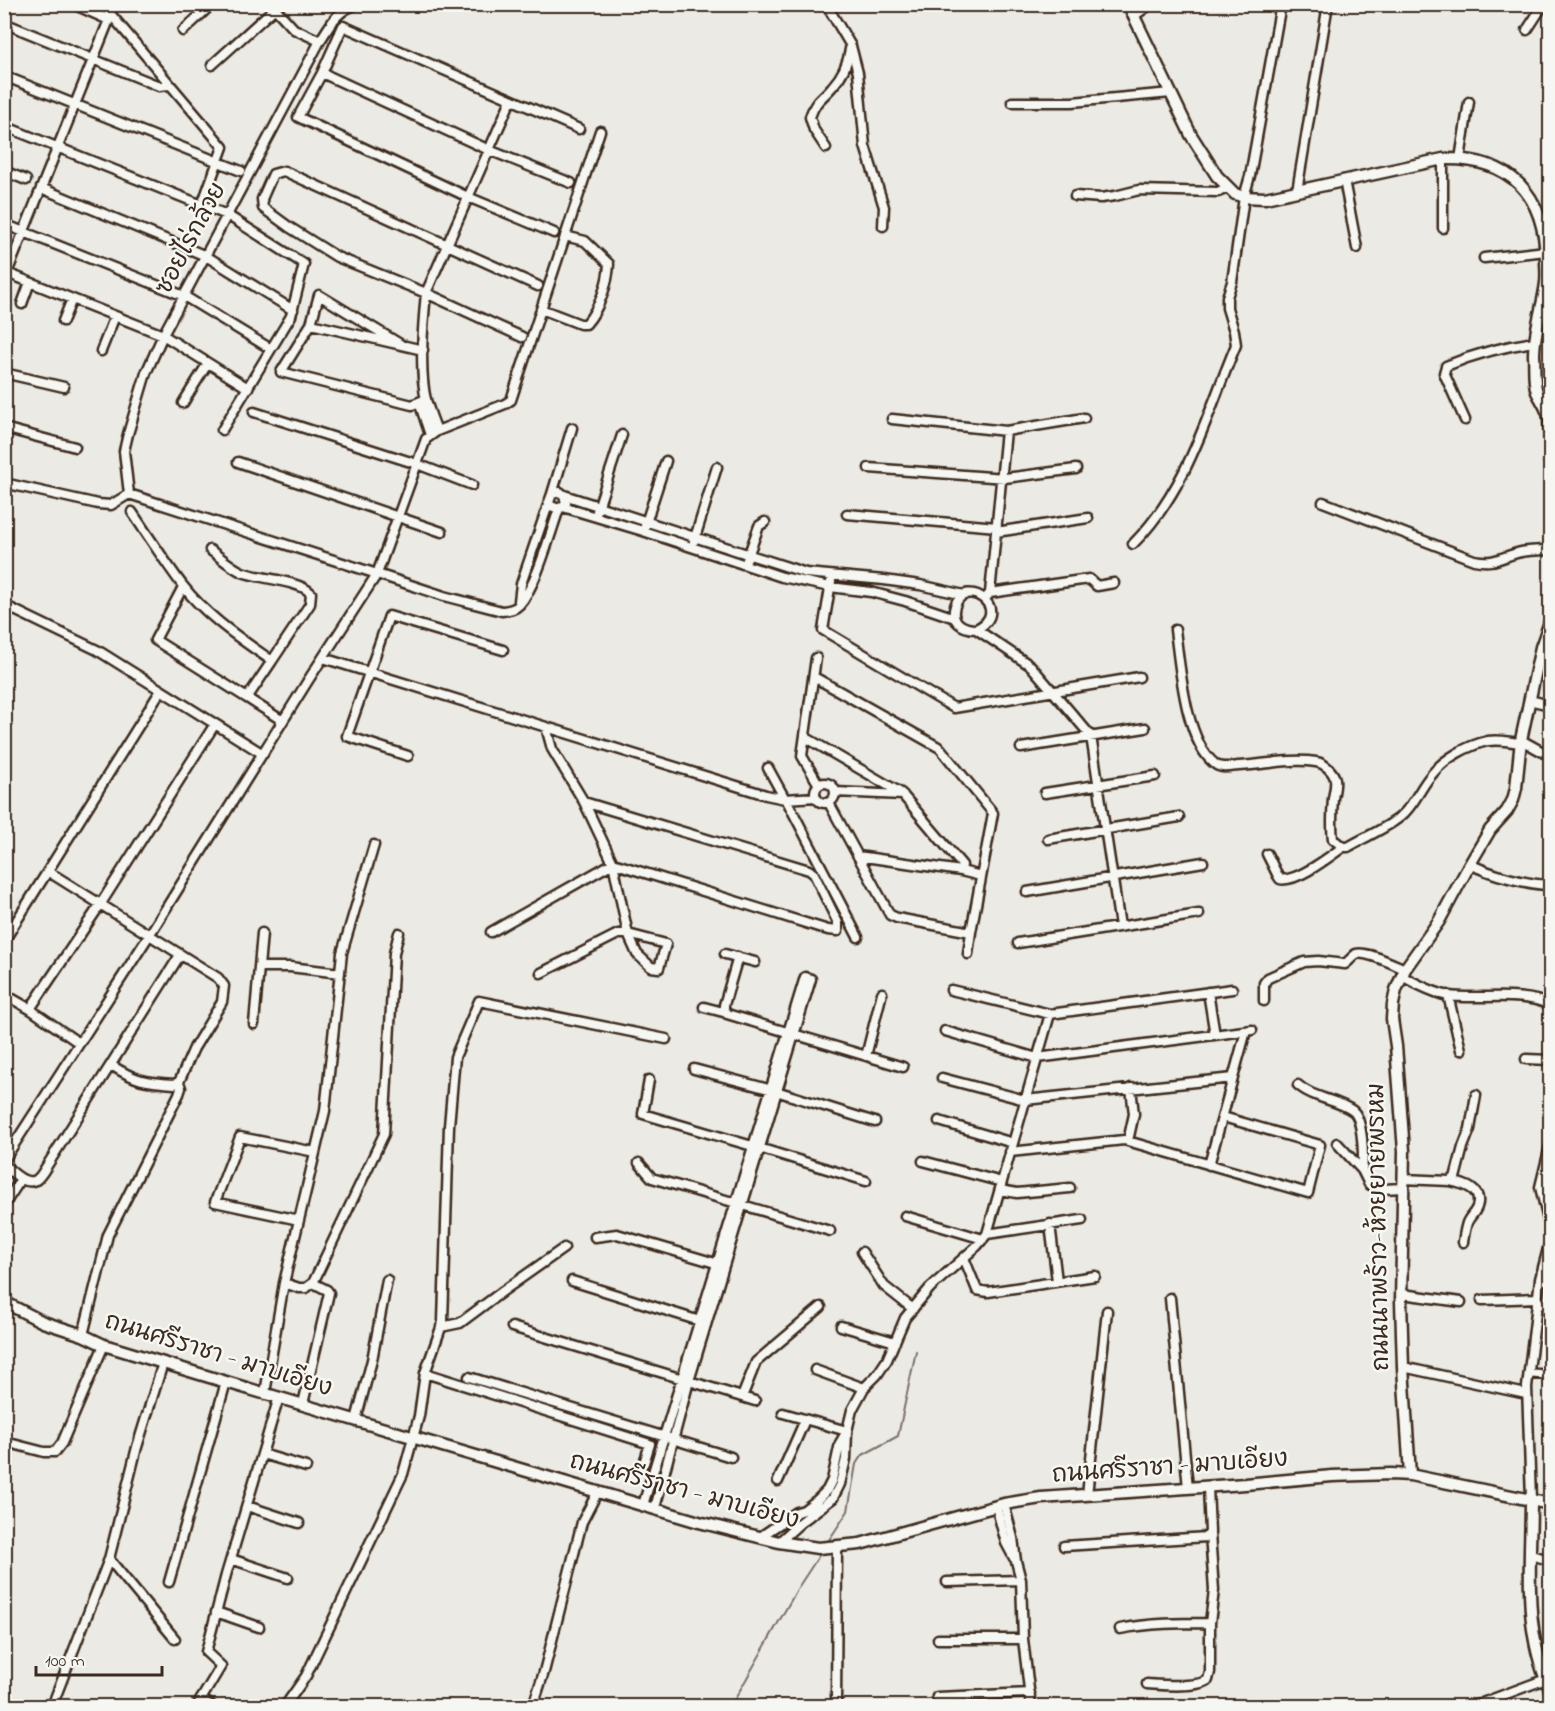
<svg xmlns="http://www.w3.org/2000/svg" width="1555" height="1711" viewBox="0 0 1555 1711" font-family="'Indie Flower','Playpen Sans Thai',sans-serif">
<rect width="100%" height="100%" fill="#ebeae5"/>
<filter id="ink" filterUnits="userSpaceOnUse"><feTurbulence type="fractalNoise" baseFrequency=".0167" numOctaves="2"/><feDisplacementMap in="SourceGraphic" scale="12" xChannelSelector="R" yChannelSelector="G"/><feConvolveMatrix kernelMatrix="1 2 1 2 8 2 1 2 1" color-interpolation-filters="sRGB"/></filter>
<g filter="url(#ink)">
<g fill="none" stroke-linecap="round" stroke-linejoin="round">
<path stroke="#7c7167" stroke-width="2" d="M827,1543L848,1511L856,1464L861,1456L898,1436L916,1351
M731,1706L799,1586L822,1551"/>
<g stroke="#3b2a1e" stroke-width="13">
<path id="street" d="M73,4L109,20
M102,4L223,147L202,205
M271,4L294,29L320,41
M826,4L851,46L858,73L865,146L884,207L883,226
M1134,16L1151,4
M112,17L109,20L7,273L163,335L248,388
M4,23L159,86L169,85
M1527,30L1544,4
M183,31L212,4
M212,65L275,8
M322,73L489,150L571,183
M4,76L241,171
M1012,102H1072L1171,93
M4,126L227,215L304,264L291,316L222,430
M826,148L814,130L810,117C816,99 821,100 832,87C842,76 848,64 850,49
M1443,159V228
M1460,159L1469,102
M4,171L26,180
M1344,180L1357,248
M41,188L206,256L293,310
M1297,191L1328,4
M1075,196L1101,198L1115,196L1139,190L1218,192L1228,188
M4,224L184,296L271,349
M554,233L468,197L298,117L322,73L343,26L579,129
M1484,258L1546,251
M22,304L30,282
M541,309L580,324H586C599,309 608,284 609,264L585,241L565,236
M63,321L72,299
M311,324L281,372L412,405L426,399
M522,337L426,293L337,257L289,227L263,208L262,199L273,174L284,171L538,286
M400,344L319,295L311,324L423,350
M101,351L115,316
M4,373L64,387
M419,402L430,435
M183,403L208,363
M254,412L417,464L472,485
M892,419L1006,431L1084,418
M1465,420L1444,373L1446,366C1475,354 1504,346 1535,342
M4,428L75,447
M437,431C433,421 429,410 426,400C419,370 423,324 426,293L511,100
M238,462L442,532
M869,468L1005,478L1076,469
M4,483L98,504L111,505L129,494L377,574L309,679L150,934L4,1160
M129,494L124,451L128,434L146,373L163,335L320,41C331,24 336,11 357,4
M552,494L572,428
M564,495L566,503L559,509L551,506L549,502L552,494L560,492L564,495L806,573L884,580L920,585L964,595
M1323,502L1474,560C1494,564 1499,558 1517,553C1528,550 1539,550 1550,550
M563,507L643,531L782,577L830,587L871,592L905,601L955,618
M559,509C550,534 536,587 519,605C514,610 509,610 502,611L444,596L377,574L426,439L437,431L505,404L511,400L600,131
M597,511L622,435
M132,512C149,537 165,562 183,586C207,617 241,639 272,661L247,698L283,721
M847,514L997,527
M645,526L666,461
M996,532L1088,518
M694,541L717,467
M1133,544C1188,489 1207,414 1236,345L1234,331L1227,308V297L1232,282L1244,197L1250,176L1281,4
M210,550C220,557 231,567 242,572C260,579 298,580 311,593L310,604L272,661
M747,559L759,526L765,522
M831,582L823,630L954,708L1139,677
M183,587L155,640L247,698
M990,593L1089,579L1097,586L1114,583
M985,599L990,593L1006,431
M519,601L521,584L549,502
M4,605L97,650L263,754
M976,629C1014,611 965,574 955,606C950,621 962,629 976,629L1031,666L1091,736L1120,926
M1175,630C1180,666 1185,741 1215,764C1221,769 1230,767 1238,766C1263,765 1290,758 1316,762C1324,763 1333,771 1335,779C1336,785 1334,793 1333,798C1332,812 1331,825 1333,839L1343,847H1348C1365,837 1385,829 1400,817C1415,805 1420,787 1433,773C1445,758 1469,745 1488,741C1499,739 1510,742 1520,743
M323,658L766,795L785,799L816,797
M816,658L802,756L819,785
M814,677L940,748L993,813L971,932
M1529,700L1550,705
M805,737L901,793L962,865L961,871L981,876
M1521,740L1550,756
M1021,748L1145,728
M408,756L347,736L389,616L503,650
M768,768L785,799
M815 793a10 10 0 1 1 20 0a10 10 0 1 1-20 0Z
M835,792L903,795
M1045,793L1155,776
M786,799L858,937
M829,803L890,915L897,918L971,932L968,954
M1048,839L1179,817
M1267,854L1278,876L1280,879C1296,883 1329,857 1343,847
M858,856L961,871
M1470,864C1489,874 1529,885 1550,885
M49,872L218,978L224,986L222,1002L194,1048L179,1082L181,1088L179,1094L108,1235L83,1335
M1027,892L1203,862
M491,932L613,863L828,930L838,931V923L814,874L809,870L584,802
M4,941L161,690
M1018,943L1199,914
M725,954L755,962
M738,957L724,1005V1010L727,1014L903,1067
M259,967H290L340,973
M541,973L618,934H628L666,944L659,968L651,967L637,954L628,934L613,863L584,802L552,749L546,727
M1401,976C1416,983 1432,993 1449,996C1479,1000 1523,991 1550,1005
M951,990L1050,1014L1232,989
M1208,992L1215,1035
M4,994L30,1009L79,1043
M1448,995L1461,1050
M1264,1001V983L1268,978L1304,962L1318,961L1345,964C1349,961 1353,956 1356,954C1367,951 1395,965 1405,969
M704,1007L727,1013
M30,1009L100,905L215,724
M254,1024L262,933
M945,1031L1037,1058L1252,1030
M866,1056L882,993
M1526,1059L1550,1060
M111,1065C136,1081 145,1082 174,1084L179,1082
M694,1069L776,1091L875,1122
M942,1078L1025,1100L1233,1078
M649,1080L643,1114L759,1148L866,1181
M1298,1085C1307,1093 1313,1094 1323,1098C1332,1101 1345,1105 1353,1111C1363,1119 1364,1157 1362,1170
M939,1121L1013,1143
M1128,1141L1134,1114L1131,1088
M1337,1143L1362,1170L1369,1184L1376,1188L1383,1189L1403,1188
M1550,1146L1540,1187L1548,1220L1550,1238
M1010,1152L1124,1140L1308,1193L1320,1145L1223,1117
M923,1161L1002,1182
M639,1163L652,1178L830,1231
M4,1165C12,1171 24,1186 36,1180C39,1178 41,1175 43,1172L180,955
M1209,1165L1246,1031
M1403,1179L1450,1181L1455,1178L1463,1147L1470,1129L1476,1095
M1450,1181C1464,1184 1483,1189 1477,1207C1475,1213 1469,1217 1467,1223C1465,1229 1464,1236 1463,1242
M1000,1190L1017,1193L1070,1188
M4,1205L21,1179
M905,1216L983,1239
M299,1220L215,1202L240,1137L315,1152
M1050,1224L1057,1281
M987,1234L1082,1220
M595,1237L617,1234L722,1265
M862,1252L884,1286L913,1309
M964,1258L977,1290L988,1292L1095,1276
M1540,1279L1550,1281
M572,1281L703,1322
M284,1283L299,1288H306L313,1283L384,1134L394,953L399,933
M1402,1294L1461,1302
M1170,1298L1188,1488
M1482,1300L1537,1298
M1537,1303L1550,1306
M841,1326L895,1342
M441,1327L460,1323L503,1291L564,1248
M512,1327L755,1401
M1403,1367L1526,1394
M815,1370L864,1388
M425,1373L650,1444L644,1463
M1529,1373L1549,1375L1550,1374
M469,1377L731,1457
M265,1393L284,1283L325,1111L342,953L374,845
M742,1397L756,1362L821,1307
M303,1404L329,1293L327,1290L313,1283
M783,1413L847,1431
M356,1420L372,1360L387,1280
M13,1444L44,1452H55L62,1443L104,1345
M262,1454L306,1467
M778,1481L805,1420
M1087,1495L1107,1311
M1531,1499L1527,1387L1540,1279L1550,1241
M1004,1504L1013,1538L1016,1561L1021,1580L1023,1639L1031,1706
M643,1505L805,977L811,979L689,1381L655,1508
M247,1506L299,1523
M996,1506L1006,1543L1014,1558
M760,1537L797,1512L804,1510L817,1500L827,1490L832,1480L840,1443L847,1431
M779,1542L800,1523L833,1498L840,1484L846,1459L847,1431L852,1410L864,1388L877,1375L887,1360L905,1318L930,1288L977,1246L987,1234L1050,1014
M1064,1546L1207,1537L1210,1532L1208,1487
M1530,1555L1550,1560
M109,1559L175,1639
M231,1559L288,1578
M169,1582L226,1382
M947,1582L1021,1580
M216,1612L259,1627
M1120,1629C1150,1623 1180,1623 1210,1623
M938,1639H1023
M1147,1684C1162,1685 1197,1688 1208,1680L1210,1672V1623L1214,1590L1210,1534
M937,1697L1030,1693
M201,1699L212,1706
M52,1706L109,1559L137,1447L163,1363
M197,1706L221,1666L206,1652L226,1575L279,1397
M285,1706L306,1676L403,1474L413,1438L419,1416L425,1373L443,1322L449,1126L455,1057L479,1001L666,1039
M533,1706L544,1672L582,1522L597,1493
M836,1706L837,1546
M1474,1706L1546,1679"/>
</g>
<g stroke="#3b2a1e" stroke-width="15">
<path id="secondary" d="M1128,4L1191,135L1217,176L1235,194L1244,197L1265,198L1443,159C1510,157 1545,194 1546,260C1546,267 1547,275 1546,283C1543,307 1534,331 1534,355C1535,366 1533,382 1537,392C1541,400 1547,408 1549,417C1550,432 1550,448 1550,463
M4,1302L43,1322L83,1335L104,1345L226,1382L699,1522L779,1542L818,1548L860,1544L1004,1504L1041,1498L1245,1484L1332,1476L1391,1474L1410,1475L1550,1504
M1410,1475L1403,1367L1401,1301L1404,1151L1396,1046L1392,1019L1393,1004L1396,990L1405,969L1439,921L1470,864L1490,830L1507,811L1513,800L1516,788L1521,740L1541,647L1550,622
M1531,1499C1531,1563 1522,1628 1550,1689"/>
</g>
<use href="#street" stroke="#f6f6f2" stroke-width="8"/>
<use href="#secondary" stroke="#f6f6f2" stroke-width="10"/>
</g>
</g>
<g text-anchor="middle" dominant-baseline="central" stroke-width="5" stroke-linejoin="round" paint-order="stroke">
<g font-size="24" fill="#3b2a1e" stroke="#f6f6f2">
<text transform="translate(192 239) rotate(-62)">ซอยไร่กล้วย</text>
<text transform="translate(1380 1227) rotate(-91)">ถนนนาพร้าว-ห้วยยายพรหม</text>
<text transform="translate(218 1356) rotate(17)">ถนนศรีราชา - มาบเอียง</text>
<text transform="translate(1170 1468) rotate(-4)">ถนนศรีราชา - มาบเอียง</text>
<text transform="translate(684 1492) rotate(15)">ถนนศรีราชา - มาบเอียง</text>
</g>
</g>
<rect width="1555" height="1711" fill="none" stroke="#f6f6f2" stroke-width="24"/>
<rect x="12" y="12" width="1531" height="1687" fill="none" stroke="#3b2a1e" stroke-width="2" filter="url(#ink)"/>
<path d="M36 1666v9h126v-9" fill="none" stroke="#3b2a1e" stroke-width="3"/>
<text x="45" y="1666" font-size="18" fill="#3b2a1e" stroke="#f6f6f2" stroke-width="4.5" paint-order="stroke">100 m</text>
</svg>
